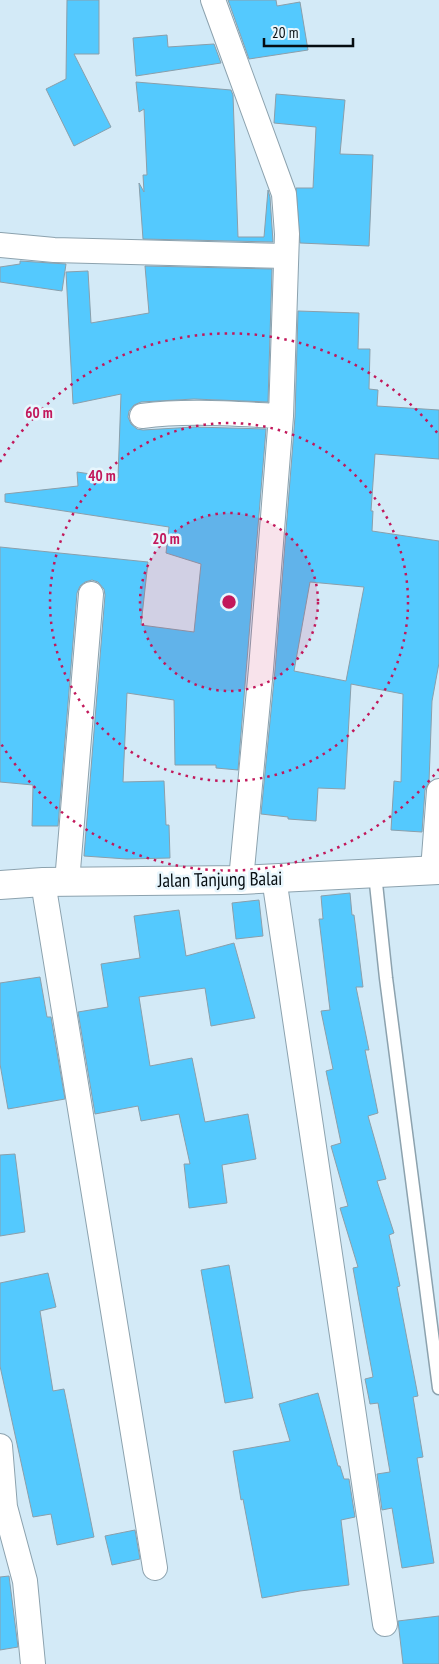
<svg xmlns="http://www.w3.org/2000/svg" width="439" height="1664" viewBox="0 0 439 1664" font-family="'PT Sans Narrow',sans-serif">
<rect width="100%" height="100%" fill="#d3eaf7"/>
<path fill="#54c9fe" stroke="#8a9fab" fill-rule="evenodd" d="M67,0H99V54H74L111,127L74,146L46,89L66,79Z
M228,0H276L277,6L300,2L308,50L249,59Z
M167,35L168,47L214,44L221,63L136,76L133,38Z
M136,82L231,90L233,95L238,237H264L268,190L270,197L273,242L143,239L139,183L144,192L143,175H147L144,109L139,112Z
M276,94L345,100L340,154L373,155L369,246L300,243L296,188H313L316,127L274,123Z
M20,261L66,264L62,291L0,282V267L20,264Z
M145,266L272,269L268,402L194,399L141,402L134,405L129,411L128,417L131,424L137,429L143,430L194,427L266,429L238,770L216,768V765H175L174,700L127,693L123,782L164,781L166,825H169L170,858L127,859L84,856L105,595L104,589L98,582L92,580L85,582L80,586L77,593L58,826H32L33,785L0,782V547L148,562L141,625L194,632L201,564L166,553L169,527L5,502V494L78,486L77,472L118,478L121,394L73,404L66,272L88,271L91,323L149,313Z
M298,311L359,313L358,349H370L369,389L378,390L377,406L439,410V459L375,454L371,511H373L372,531L439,541V663L432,701L429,782L425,790L422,832L391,830L394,781L401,782L403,694L351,684L345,789L318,788L316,821L288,819V817L261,814L275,670L295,417ZM310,582L364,587L346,681L294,671Z
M350,893L352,915H354L363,987H356L369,1050H365L378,1113L368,1116L386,1179L377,1181L394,1233L389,1235L400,1286L397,1287L418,1396L413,1397L423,1457L417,1458L434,1563L402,1568L392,1508L382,1510L377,1474L390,1472L378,1403L370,1404L365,1379L373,1377L353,1268L358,1267L340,1208L348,1206L331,1146L341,1143L326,1071L333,1069L321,1011L330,1010L319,919H323L321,896Z
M259,900L263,936L236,939L232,903Z
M179,910L186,956L234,943L255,1018L211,1026L205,988L139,997L150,1066L192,1058L205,1122L248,1114L256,1159L222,1165L227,1203L189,1208L184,1164H190L179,1114L141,1121L138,1106L95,1114L78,1012L108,1007L101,964L140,958L134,916Z
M40,977L47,1017H51L65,1099L8,1109L0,1064V983Z
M15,1154L25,1232L0,1236V1155Z
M229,1265L253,1398L225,1403L201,1270Z
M48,1273L56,1307L40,1311L53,1391L64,1389L94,1537L57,1545L51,1514L33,1517L0,1366V1283Z
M318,1393L338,1466H340L344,1479H349L355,1517L341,1520L349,1585L300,1591L262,1598L243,1499L241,1500L233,1451L290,1441L279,1404Z
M135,1530L140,1559L112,1565L105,1536Z
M9,1576L18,1647L0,1650V1577Z
M439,1616V1664H403L398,1621Z"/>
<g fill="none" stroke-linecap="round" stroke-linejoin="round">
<g stroke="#8ca2ae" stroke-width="15">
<path id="service" d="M375,874L386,978L439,1388"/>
</g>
<g stroke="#8ca2ae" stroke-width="26">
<path id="minor" d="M213,0L284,194L287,234L281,416L261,669L241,880
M0,245L54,250L286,256
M142,416C188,410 235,414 281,416
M433,870L439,791
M274,878L385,1624
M43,882L155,1568
M67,882L91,594
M0,1446L5,1507L25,1581L33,1664"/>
</g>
<g stroke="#8ca2ae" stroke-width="30">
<path id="tertiary" d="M0,885L43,882L241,880L439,870"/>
</g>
<use href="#service" stroke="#fff" stroke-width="12"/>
<use href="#minor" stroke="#fff" stroke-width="24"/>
<use href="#tertiary" stroke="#fff" stroke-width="28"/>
</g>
<circle cx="229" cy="602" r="89" fill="#c2185b" fill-opacity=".12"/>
<g fill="none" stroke="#c2185b" stroke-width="2.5" stroke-dasharray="2.5 5">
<circle cx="229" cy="602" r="89"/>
<circle cx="229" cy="602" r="179"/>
<path d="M439 769A268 268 0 0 1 0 742M0 462A268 268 0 0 1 439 435"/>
</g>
<g text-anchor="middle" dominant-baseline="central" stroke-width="5" stroke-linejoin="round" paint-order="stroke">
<g font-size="19" fill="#060d11" stroke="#e8f6fd">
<text transform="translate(220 879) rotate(-1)">Jalan Tanjung Balai</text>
</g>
</g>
<circle cx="229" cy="602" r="8" fill="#c2185b" stroke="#e8f6fd" stroke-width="2.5"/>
<g font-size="15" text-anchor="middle" font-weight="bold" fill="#c2185b" stroke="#e8f6fd" stroke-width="5" stroke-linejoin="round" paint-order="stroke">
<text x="39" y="418">60 m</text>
<text x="102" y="481">40 m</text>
<text x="166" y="544">20 m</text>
</g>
<path d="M264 38v8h89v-8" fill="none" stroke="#060d11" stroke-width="2.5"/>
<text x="272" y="38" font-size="15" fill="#060d11" stroke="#e8f6fd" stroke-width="4" paint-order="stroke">20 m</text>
</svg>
